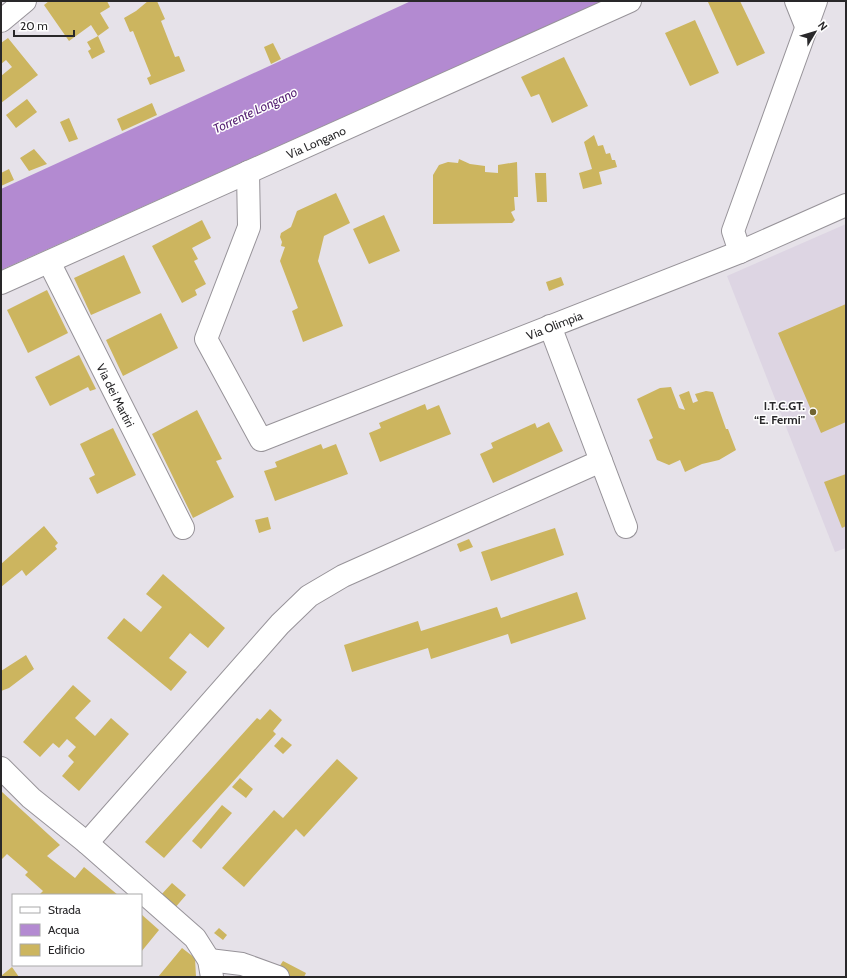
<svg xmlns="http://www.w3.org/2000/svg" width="847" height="978" viewBox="0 0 847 978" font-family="Cabin,sans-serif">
<rect width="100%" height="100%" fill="#e6e2e9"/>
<path fill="#ddd5e3" d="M846,224V548L835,552L727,276Z"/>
<path fill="#b38ad1" d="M411,1H603L1,270V189Z"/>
<path fill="#ccb55f" d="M49,1H107L110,7L100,13L109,28L98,36L105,52L92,59L88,51L91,49L87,42L98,36L91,25L69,41L44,5Z
M148,1H157L165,19L161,21L175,57L179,56L185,71L150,85L147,78L151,76L133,31L130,32L124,18L136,11Z
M711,1H740L765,53L737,66L708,2Z
M695,20L719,73L690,86L665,33Z
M8,38L38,75L1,103V76L12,67L6,60L1,64V43Z
M273,43L281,59L271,64L264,47Z
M564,57L588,106L552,123L539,94L531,97L521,77Z
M27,99L37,112L16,128L6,115Z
M152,103L157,115L122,131L117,119Z
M69,118L78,139L69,142L60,122Z
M594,135L598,146L603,145L606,154L610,153L612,160H615L617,167L599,172L602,184L583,189L579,173L592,169L584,142Z
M34,149L47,164L29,171L20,158Z
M459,159L470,164L485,166V172L498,173V165L517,162L518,197H514L515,210L511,212L515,220L512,223L433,224V175L439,165L448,162L458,163Z
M9,169L14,180L1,186V173Z
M535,173H546L547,202H537Z
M336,193L350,223L324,236L318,261L343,326L303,342L292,311L298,308L280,261L285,247L281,246L282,242L280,237L281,233L291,227L297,211Z
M384,215L400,251L369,264L353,229Z
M202,220L211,238L192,248L198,259L194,261L206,284L195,290L197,295L182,303L152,246Z
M124,255L141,293L91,315L74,278Z
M561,277L564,285L549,291L546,282Z
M47,290L68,333L28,353L7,310Z
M846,304V422L821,433L778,333Z
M161,313L178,348L123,376L106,340Z
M79,355L96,389L90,391L88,387L50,406L35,377Z
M671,387L679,408L685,410L679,395L689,391L693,403L698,401L695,394L706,391L713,392L726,429H728L736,450L719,460L702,464L685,472L680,460L669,465L657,460L649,440L653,438L637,399L660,388Z
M425,404L427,410L439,405L451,434L380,462L369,433L381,428L379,423Z
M197,410L222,459L216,461L234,497L193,518L152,434Z
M549,422L563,451L493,483L480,454L493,448L491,443L535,423L537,428Z
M113,428L136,475L97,494L89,478L95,475L80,444Z
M321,444L323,449L336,444L348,474L275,501L264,471L277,467L275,462Z
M846,474V526L842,528L824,482Z
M268,517L271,529L259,533L255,520Z
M44,526L58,543L55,546L57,549L26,576L22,570L1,587V564Z
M555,528L564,555L491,581L481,552Z
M469,539L473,547L460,552L457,544Z
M163,574L225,628L208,648L190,633L169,658L187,672L171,691L107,638L124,618L141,632L162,607L146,594Z
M577,592L586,619L511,644L508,634L431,659L428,648L352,672L344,645L418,621L421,631L497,607L501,618Z
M26,655L34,669L9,688L1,691V671Z
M73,685L91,701L75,718L95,736L111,718L129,734L79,791L62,776L74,762L68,756L76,747L67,739L59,748L53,743L40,757L23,742Z
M270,709L282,720L273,731L276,734L164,858L145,842L257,718L260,720Z
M282,737L292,745L283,754L274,746Z
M337,759L358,778L304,837L296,829L244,887L222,868L274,810L283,818Z
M240,778L253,789L246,798L232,787Z
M1,791L60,845L47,856L75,878L84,867L118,895H39L43,891L25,875L28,872L7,854L1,860Z
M222,805L232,813L201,849L192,841Z
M172,883L186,895L174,909L160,896Z
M141,914L159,930L141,952Z
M219,928L227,935L223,940L214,933Z
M182,948L195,958L196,977H158Z
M283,961L306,973L304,977H286L275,973Z
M12,967L19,977H1V976Z"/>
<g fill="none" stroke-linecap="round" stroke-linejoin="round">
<g stroke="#979399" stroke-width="24">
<g id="street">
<path d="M796,1L806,26"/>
<path d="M1,21L25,1"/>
<path id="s1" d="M248,172L249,227L206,339L261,440L740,252L846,205"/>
<path d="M740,252L733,231L816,1"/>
<path id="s2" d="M49,262L183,528"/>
<path d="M550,326L626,527"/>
<path d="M1,768L31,798L87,843L195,938L209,960L212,977"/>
<path d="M87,843L280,624L309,596L343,576L601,461"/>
<path d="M209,960L242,964L278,977"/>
</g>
</g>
<g stroke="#979399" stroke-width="24">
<g id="secondary">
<path id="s3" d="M1,283L630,1"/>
</g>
</g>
<use href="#street" stroke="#fff" stroke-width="22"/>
<use href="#secondary" stroke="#fff" stroke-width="22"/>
</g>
<circle fill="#726532" stroke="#fff" stroke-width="1.5" cx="813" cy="412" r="4"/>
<g text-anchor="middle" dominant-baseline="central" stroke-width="3" stroke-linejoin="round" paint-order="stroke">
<g font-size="12" fill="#29282a" stroke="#fff">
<text stroke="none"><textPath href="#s3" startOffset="345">Via Longano</textPath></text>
<text stroke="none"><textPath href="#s1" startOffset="605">Via Olimpia</textPath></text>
<text stroke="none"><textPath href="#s2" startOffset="149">Via dei Martiri</textPath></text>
</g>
<g font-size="12" font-weight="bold" fill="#29282a" stroke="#fff" text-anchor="end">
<text x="805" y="405">I.T.C.GT.<tspan x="805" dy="14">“E. Fermi"</tspan></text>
</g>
<g font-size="13" font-style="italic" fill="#541e72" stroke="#fff">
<text transform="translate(255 110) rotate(-25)">Torrente Longano</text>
</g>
</g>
<rect width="847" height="978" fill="none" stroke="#29282a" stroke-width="4"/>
<rect x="12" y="894" width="130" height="72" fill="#ffffff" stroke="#a9a9aa"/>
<rect x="20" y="907" width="20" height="6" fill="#ffffff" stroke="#a9a9aa"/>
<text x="48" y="914" font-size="12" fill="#29282a">Strada</text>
<rect x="20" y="924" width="20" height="12" fill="#b38ad1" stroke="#a9a9aa"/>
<text x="48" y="934" font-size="12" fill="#29282a">Acqua</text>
<rect x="20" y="944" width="20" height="12" fill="#ccb55f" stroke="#a9a9aa"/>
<text x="48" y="954" font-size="12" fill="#29282a">Edificio</text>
<g transform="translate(815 32) rotate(52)" stroke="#ffffff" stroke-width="3" paint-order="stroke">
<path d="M0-3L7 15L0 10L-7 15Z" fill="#29282a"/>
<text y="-6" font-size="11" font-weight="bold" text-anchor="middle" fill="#29282a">N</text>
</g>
<path d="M14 30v6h60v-6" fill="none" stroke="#29282a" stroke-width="2"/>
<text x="20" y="30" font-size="12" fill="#29282a" stroke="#ffffff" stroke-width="3" paint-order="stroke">20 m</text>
</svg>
